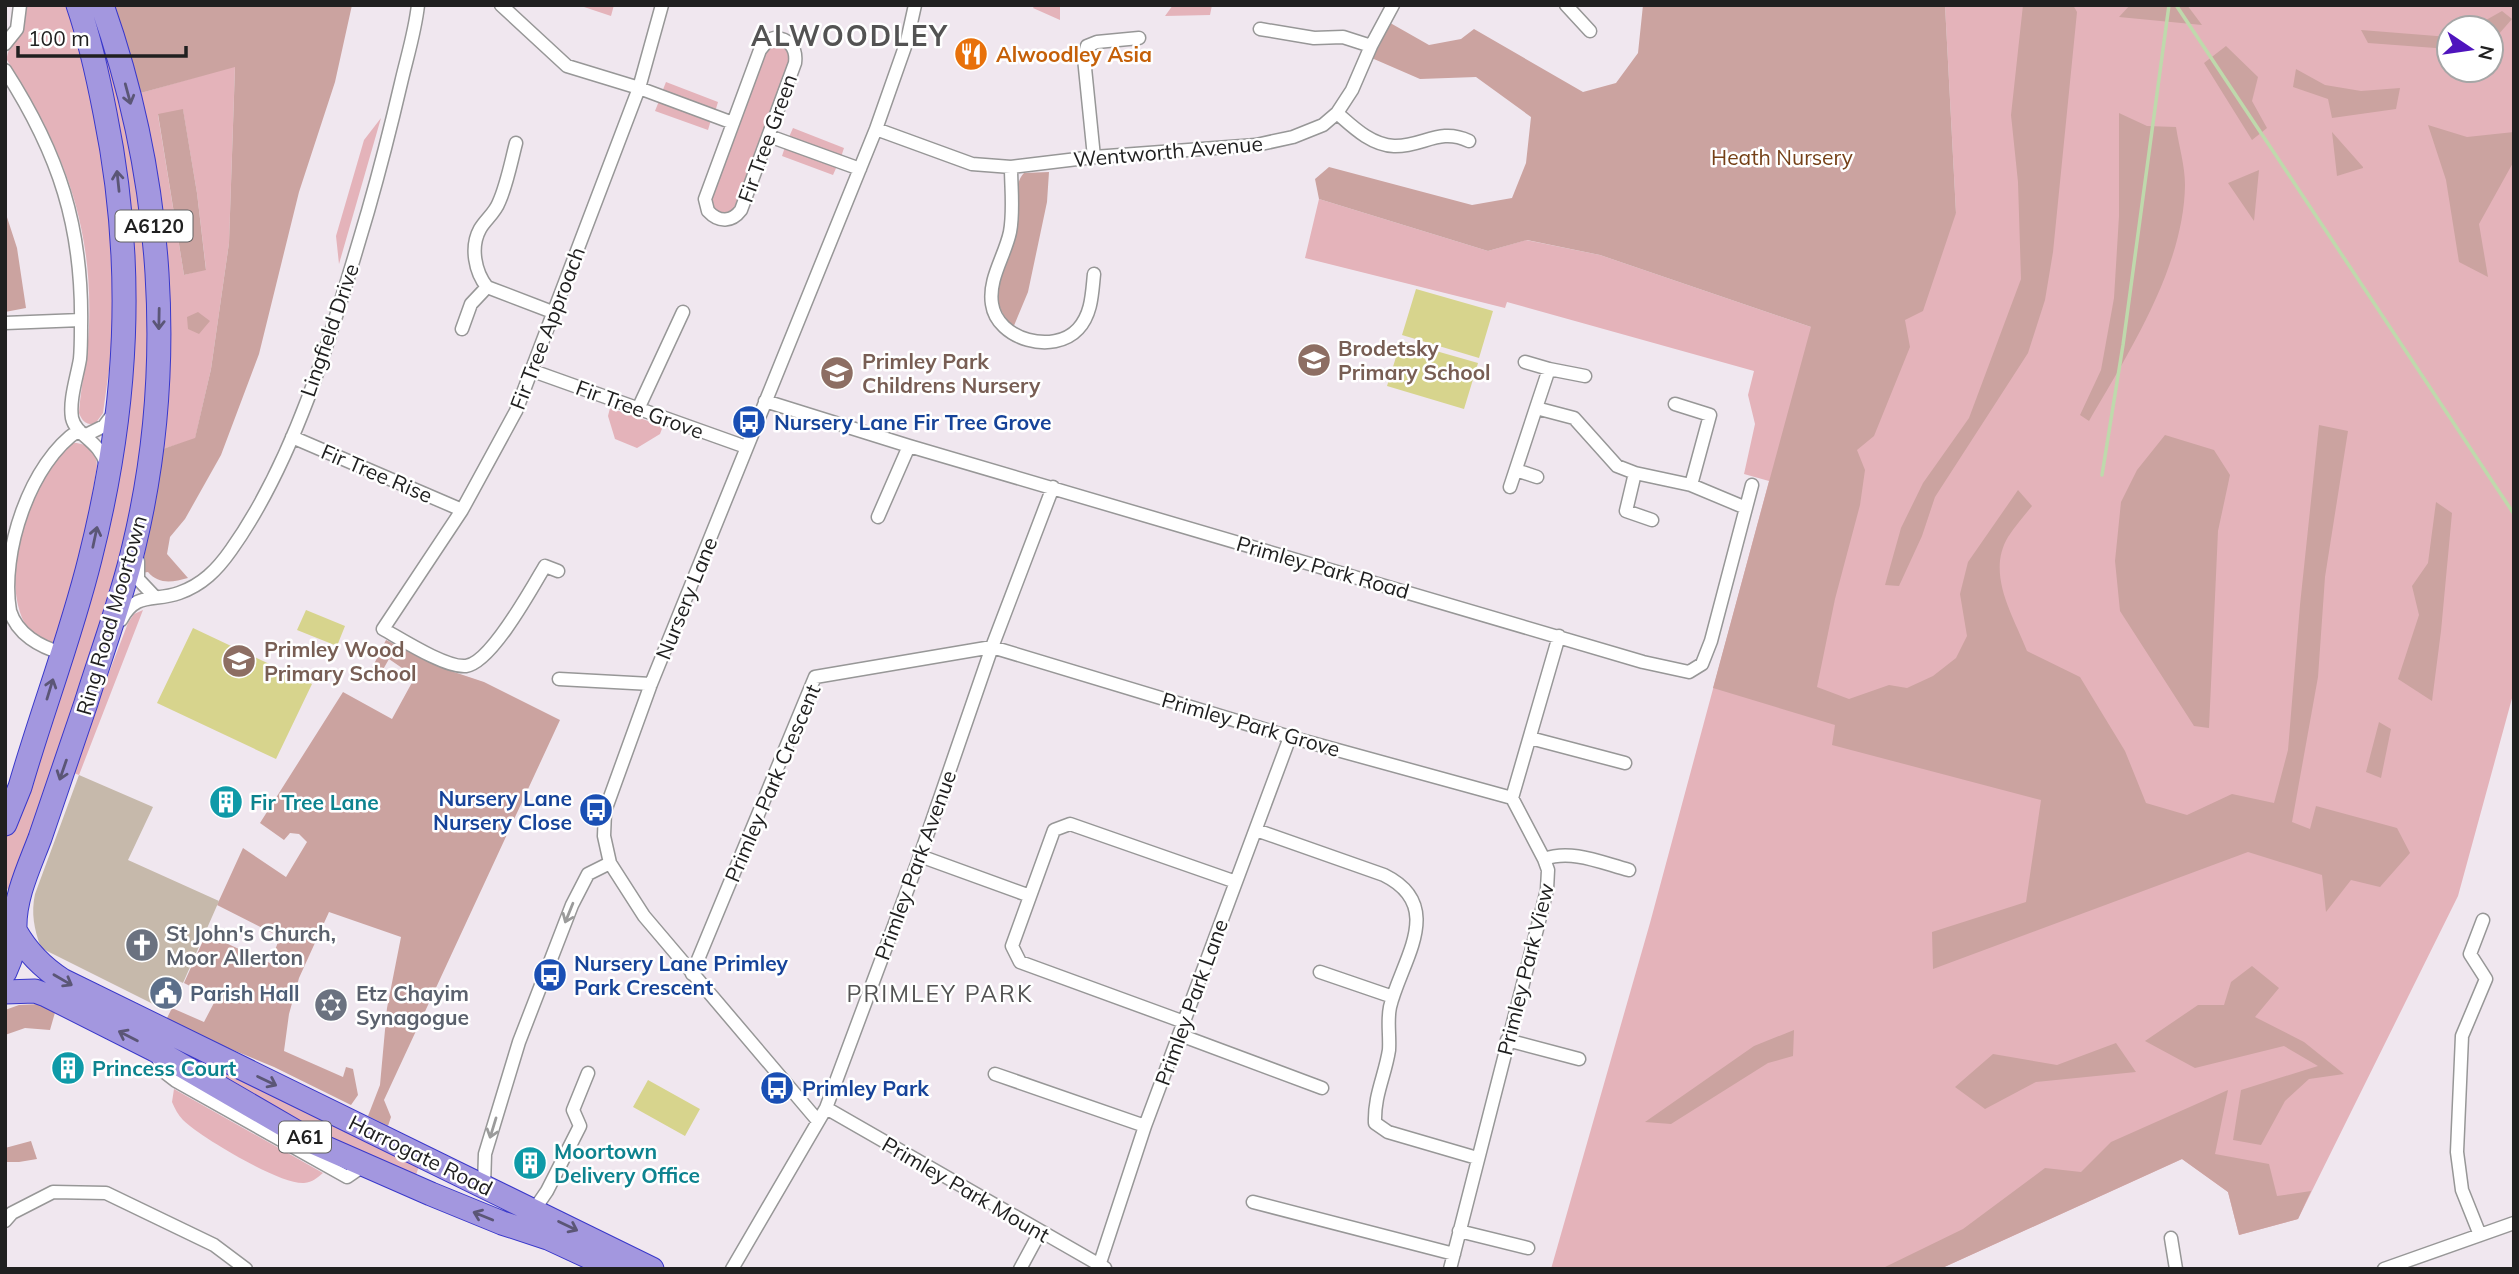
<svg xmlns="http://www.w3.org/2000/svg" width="2519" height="1274" viewBox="0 0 2519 1274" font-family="Mulish,sans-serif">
<rect width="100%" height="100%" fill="#f0e7ef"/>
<path fill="#e4b3ba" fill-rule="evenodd" d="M25,5H70L111,188L115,302L109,370L103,413L95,424C86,425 82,421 79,413C81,384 88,356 89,327C93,222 62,146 7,60C7,40 29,37 25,5Z
M84,5H95L139,166L153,317L138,493L105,621L9,892L5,884V838L24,797L98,553L132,316Z
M578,5H614L611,16Z
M1035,5H1060V20L1033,8Z
M1173,5H1212L1210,15L1165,16Z
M1945,5H2514V691L2458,896L2298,1219L2239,1235L2228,1192L2182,1159L1940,1269H1551L1650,923L1769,481L1744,474L1755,424L1748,395L1754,371L1507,302L1505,308L1305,258L1319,199L1488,251L1526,240L1600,255L1811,327L1956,213ZM2449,28H2491V70H2449Z
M776,43L784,45L791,57L738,207L726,215L714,210L711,197L767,47Z
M235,66L229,243L211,369L195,439L160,450L137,94ZM183,110L197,193L206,269L184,275L158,115Z
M666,82L718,102L715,112L662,92Z
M659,101L711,120L708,130L655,111Z
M381,118L339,264L336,236L364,140Z
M793,128L844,148L841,157L789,137Z
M785,147L837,166L833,175L782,156Z
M610,408L663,426L660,434L637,448L615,439L608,416Z
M74,443C88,443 97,452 97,466L84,543L55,643C44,644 34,637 28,629C0,587 21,498 54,461C60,454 65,447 74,443Z
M143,610L79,775L71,772L128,623L134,614Z
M165,1038L419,1166L416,1175L356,1157L161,1046Z
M174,1089L323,1173C317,1178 313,1182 304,1183C281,1185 200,1137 183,1120C178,1115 175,1109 172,1102Z"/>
<path fill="#cba3a0" d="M108,5H352L335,82L299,192L259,354L221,455L185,519L170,537L167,554L188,578C173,582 159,585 148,572L141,573L153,511L160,450L195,438L211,369L229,243L235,67L137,94Z
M1643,5H1945L1956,213L1923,311L1905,320L1910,347L1874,436L1857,450L1865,470L1860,505L1835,599L1817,687L1849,699L1889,685L1907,688L1933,676L1956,658L1967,636L1960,594L1968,562L2018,490L2032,506C2024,516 2015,526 2008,537C1986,574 2013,615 2027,651L2080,677L2125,751L2146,803L2187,815L2232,794L2274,803L2288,750L2300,605L2319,425L2348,431L2325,577L2318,677L2292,822L2310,829L2316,806L2397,828L2410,853L2380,887L2351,880L2326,912L2322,875L2248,852L1933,969L1932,932L2026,902L2041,800L1832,745L1835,725L1713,688L1811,327L1600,255L1527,240L1488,251L1319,199L1315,179L1329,167L1472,205L1512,198L1526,163L1531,117L1476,77L1420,79L1367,56L1385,20L1429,45L1461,39L1474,29L1583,92L1616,83L1638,53Z
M2023,5H2073L2077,12L2053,252L2045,300L2028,353L1935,497L1922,536L1899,586L1885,585L1901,528L1923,483L1969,418L2021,279L2018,182L2011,115Z
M2130,5H2187L2202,25L2119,17Z
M2502,11L2512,19L2491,43V28H2472Z
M2361,30L2449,37V49L2368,43Z
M2226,46L2258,77L2252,101L2267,128L2252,140L2204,63Z
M2296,69L2325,85L2361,91L2400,88L2396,109L2332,118L2328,99L2293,87Z
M183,109L197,193L206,270L184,275L158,114Z
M2119,113L2147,126L2176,127C2179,146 2185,166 2185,185C2184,267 2129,352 2089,421L2080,415L2101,370L2114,298L2119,216Z
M2428,125L2467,137L2514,132V161L2479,224L2488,277L2459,262L2446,180Z
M2332,132L2363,167V168L2337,176Z
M2259,170L2254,221L2228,183Z
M1049,172L1047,202L1028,292L1013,328C1006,319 999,310 998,299C997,280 1014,247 1017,225C1020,209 1012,185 1024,173Z
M5,211L17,248L26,308L5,312Z
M198,312L210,321L199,334L188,329L187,317Z
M2165,435L2214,450L2230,475L2218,531L2209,728L2194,726L2120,611L2115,561L2121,502L2137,470Z
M2436,502L2452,513L2441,631L2432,701L2398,679L2419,615L2412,586L2428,563Z
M386,640L448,670L484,682L560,720L384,1100L391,1117L388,1126L368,1116L380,1085L387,1008L401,937L329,912L299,978L289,1014L284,1051L343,1077L346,1067L353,1069L358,1095L351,1105L274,1067L165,1022L172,1008L204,1022L216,999L184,983L206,934L270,963L280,937L217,905L243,848L286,877L307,842L299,834L290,833L284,840L260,823L343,692L392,719L415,677L389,659L381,673L372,668Z
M2379,722L2391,729L2381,778L2366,772Z
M2252,966L2279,988L2255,1017L2304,1042L2344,1074L2309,1079L2285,1101L2261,1145L2233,1140L2241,1090L2318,1066L2284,1046L2195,1068L2145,1041L2198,1005H2224L2231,982Z
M39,1004L56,1009L50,1030L25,1028L5,1035V1010L19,1005Z
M1794,1030L1793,1056L1768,1063L1671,1124L1645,1122L1754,1046Z
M2116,1043L2136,1072L2036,1082L1985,1109L1955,1087L1993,1054L2057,1065Z
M2228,1090L2215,1154L2269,1164L2277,1196L2311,1191L2298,1219L2239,1235L2228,1192L2182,1159L1940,1269H1881L1963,1229L2045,1168L2081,1172L2111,1142Z
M31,1141L37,1159L19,1162H5V1148Z"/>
<path fill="#c6b9ab" d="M79,775L153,807L128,860L219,901L183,983L169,976L164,987L158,984L151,998L155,1000L153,1004L41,948C34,929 31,913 35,894Z"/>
<path fill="#d7d48d" d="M1416,289L1493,311L1479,358L1402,335Z
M1401,341L1478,363L1464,409L1387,386Z
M306,610L345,626L337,646L297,630Z
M193,628L312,684L276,759L157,703Z
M648,1080L700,1109L685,1136L633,1107Z"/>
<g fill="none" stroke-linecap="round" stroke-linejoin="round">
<path stroke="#bfd9ac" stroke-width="3.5" d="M2176,5L2514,514
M2102,475L2123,345L2169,5"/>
<g stroke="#979797" stroke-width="15">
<path id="street" d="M501,5L567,66L639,88L733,123
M1566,5L1590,31
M1260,29L1314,38L1343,37L1371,46
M774,38C789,38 797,48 795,63L741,210C732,222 719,223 708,211L705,199L760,50L768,40Z
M5,44L17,29L20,5
M5,70C59,154 83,227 81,327C81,338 81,349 80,359C77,377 69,400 72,418C76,436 99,440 106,464
M1337,113C1353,127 1371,145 1394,146C1423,147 1439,127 1469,141
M876,129L972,164L1011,167L1094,157L1256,145L1293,137L1323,125L1337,113L1352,90L1371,46L1393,5
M769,136L860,169
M516,143C511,162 507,184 499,202C495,213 485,220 480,229C470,247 475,272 487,287L555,313
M1094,157L1084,58L1087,46L1097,42L1139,38
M1011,167C1011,188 1014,211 1010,232C1005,256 988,279 992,304C997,340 1054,355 1078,329C1092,314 1092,293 1094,274
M5,323L81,320
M462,329L471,304L487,287
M1525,362L1549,369
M533,371L746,447
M1585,376L1549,369L1536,408L1574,418L1617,466L1635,473L1691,485L1746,508
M765,401L909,446L1643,662L1689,672L1702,664L1711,641L1752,485
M1675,404L1710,415L1691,485
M638,409L683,312
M86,435L104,426L113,414
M292,437L462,510
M1516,470L1537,477
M1635,473L1626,511L1652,520
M1510,487L1536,408
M878,517L909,446
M138,561V579L154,596
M558,571L545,566C532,588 491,663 466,666C446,668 401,639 383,629L462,510L516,411L639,88L662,5
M121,620C136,591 154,602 179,593C202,585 217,570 231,550C298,456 335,322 368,211C380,169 391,126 401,83C407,57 415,32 418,5
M62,653C40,647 17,634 10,611C0,553 30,462 79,430
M559,679L651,684
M1530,738L1625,763
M1256,830L1384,875C1447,906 1401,961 1390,1007C1387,1021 1390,1035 1389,1050C1385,1076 1374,1095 1375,1123L1388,1132L1477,1158
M920,856L1030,896
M1544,859C1572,849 1602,863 1629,870
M1320,972L1393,997
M692,974L815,677L992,647L1290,737L1512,798
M1184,1022L1020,962L1012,946L1054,830L1070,824L1236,882
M1180,1035L1322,1088
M1507,1040L1579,1059
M156,1053L163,1071L176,1081L347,1177L363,1166
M995,1074L1145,1126
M826,1108L1105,1268
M818,1121L644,916L610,863L604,836L605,811L651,684L876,129L907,41L915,5
M484,1186L485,1154L519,1042L572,905L588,874L610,863
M1253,1202L1454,1254
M534,1210L547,1191L580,1126L573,1110L588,1073
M5,1221L12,1213L53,1192L106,1193L214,1245L246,1269
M1459,1231L1528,1248
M2480,1235L2462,1190L2457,1152L2462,1036L2486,979L2470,954L2483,920
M2171,1238L2176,1269
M732,1269L826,1108L920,856L992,647L1053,487
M1020,1269L1040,1232
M1098,1269L1145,1126L1290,737
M1450,1269L1547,890L1548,870L1544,859L1512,798L1559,636
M2384,1269L2514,1223"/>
</g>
<g stroke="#3938ca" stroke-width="25">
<path id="highway" d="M5,824L20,787C42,711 71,636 90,559C128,409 136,265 105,113C98,77 90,40 78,5
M15,929C14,898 29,867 40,838C55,793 71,748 86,703C102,651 122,599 134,546C177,367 163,178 102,5
M16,932C28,953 42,967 62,980L652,1269
M5,972C11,959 18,941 14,928
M5,992L35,991L46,995L155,1050L317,1144L431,1194L502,1223L548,1238L615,1269"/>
</g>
<use href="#street" stroke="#fff" stroke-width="12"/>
<use href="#highway" stroke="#a397df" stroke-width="23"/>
</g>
<defs><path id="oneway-shaft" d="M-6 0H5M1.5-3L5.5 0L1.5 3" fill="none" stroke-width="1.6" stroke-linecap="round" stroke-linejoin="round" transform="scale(1.75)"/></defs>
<g stroke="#5b5676">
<use href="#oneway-shaft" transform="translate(128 94) rotate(75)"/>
<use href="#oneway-shaft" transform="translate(118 181) rotate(-96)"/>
<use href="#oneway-shaft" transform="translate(159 319) rotate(91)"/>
<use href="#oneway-shaft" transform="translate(95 537) rotate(-78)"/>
<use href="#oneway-shaft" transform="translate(50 689) rotate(-73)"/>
<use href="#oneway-shaft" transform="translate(63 770) rotate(109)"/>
<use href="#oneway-shaft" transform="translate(63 980) rotate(30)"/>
<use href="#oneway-shaft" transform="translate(128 1036) rotate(-153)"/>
<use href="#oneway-shaft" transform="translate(267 1081) rotate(26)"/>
<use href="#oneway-shaft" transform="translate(483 1216) rotate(-158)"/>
<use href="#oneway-shaft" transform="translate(568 1226) rotate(26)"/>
</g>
<g stroke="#9b9b9b">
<use href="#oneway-shaft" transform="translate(569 913) rotate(112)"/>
<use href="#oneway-shaft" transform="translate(493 1128) rotate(107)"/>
</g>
<defs>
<g id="restaurant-disc" transform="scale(1.75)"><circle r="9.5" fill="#e8710a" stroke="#fff"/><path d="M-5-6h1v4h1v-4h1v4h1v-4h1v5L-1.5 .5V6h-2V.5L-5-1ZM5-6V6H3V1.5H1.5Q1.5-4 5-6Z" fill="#fff"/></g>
<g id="school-disc" transform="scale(1.75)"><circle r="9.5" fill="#8d6e63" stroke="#fff"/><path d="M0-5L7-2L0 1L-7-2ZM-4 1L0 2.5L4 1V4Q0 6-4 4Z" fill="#fff"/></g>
<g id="bus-disc" transform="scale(1.75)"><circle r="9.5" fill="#1a4fb4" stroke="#fff"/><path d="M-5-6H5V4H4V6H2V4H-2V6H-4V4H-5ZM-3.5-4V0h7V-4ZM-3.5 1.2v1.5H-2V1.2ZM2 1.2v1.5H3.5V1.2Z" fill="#fff"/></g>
<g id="building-disc" transform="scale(1.75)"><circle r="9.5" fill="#0f9aa8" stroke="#fff"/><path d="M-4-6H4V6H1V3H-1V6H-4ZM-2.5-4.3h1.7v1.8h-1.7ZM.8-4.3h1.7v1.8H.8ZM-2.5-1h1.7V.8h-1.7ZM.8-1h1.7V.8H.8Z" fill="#fff"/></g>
<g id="church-disc" transform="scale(1.75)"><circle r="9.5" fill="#6b7280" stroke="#fff"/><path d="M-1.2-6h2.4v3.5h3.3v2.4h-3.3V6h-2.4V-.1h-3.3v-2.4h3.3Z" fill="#fff"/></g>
<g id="civic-disc" transform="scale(1.75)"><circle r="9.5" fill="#5c6f8a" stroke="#fff"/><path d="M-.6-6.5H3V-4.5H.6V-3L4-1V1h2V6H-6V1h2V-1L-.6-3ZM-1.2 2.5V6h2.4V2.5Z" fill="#fff"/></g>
<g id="synagogue-disc" transform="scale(1.75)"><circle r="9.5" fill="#6b7280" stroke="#fff"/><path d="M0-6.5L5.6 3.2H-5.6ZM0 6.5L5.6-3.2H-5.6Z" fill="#fff"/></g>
</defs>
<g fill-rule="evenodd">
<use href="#restaurant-disc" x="971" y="54"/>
<use href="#school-disc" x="1314" y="360"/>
<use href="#school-disc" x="837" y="373"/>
<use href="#bus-disc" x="749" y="422"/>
<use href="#school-disc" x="239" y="661"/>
<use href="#building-disc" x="226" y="802"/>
<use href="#bus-disc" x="596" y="810"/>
<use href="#church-disc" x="142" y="945"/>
<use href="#bus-disc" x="550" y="975"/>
<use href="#civic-disc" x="166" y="993"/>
<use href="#synagogue-disc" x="331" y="1005"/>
<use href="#building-disc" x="68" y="1068"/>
<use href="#bus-disc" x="777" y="1088"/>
<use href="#building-disc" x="530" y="1163"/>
</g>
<g text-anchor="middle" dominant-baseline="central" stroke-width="5" stroke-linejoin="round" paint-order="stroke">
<g fill="#fff" stroke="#636363" stroke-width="2">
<rect x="115.5" y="210.5" width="77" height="31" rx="5"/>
<rect x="279" y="1121.5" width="52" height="31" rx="5"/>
</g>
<g font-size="19" font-weight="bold" fill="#202020">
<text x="154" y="226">A6120</text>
<text x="305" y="1137">A61</text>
</g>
<g font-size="21" font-weight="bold" fill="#c56008" stroke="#fff" text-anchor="start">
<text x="996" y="54">Alwoodley Asia</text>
</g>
<g font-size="21" fill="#202020" stroke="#fff">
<text transform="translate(767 138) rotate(-70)">Fir Tree Green</text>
<text transform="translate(1168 151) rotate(-5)">Wentworth Avenue</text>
<text transform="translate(547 328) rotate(-69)">Fir Tree Approach</text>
<text transform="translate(329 330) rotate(-71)">Lingfield Drive</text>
<text transform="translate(640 409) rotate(20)">Fir Tree Grove</text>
<text transform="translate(377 473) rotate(23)">Fir Tree Rise</text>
<text transform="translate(1323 567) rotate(16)">Primley Park Road</text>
<text transform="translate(686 598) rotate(-68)">Nursery Lane</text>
<text transform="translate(111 615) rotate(-74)">Ring Road Moortown</text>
<text transform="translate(1251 724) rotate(16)">Primley Park Grove</text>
<text transform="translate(772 783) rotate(-67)">Primley Park Crescent</text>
<text transform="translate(915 865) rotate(-70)">Primley Park Avenue</text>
<text transform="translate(1525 969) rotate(-76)">Primley Park View</text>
<text transform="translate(1191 1002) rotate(-70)">Primley Park Lane</text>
<text transform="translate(421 1155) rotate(26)">Harrogate Road</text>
<text transform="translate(966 1189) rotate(30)">Primley Park Mount</text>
</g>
<g font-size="21" fill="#754017" stroke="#fff">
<text x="1782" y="157">Heath Nursery</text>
</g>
<g font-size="21" font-weight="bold" fill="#785e54" stroke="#fff" text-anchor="start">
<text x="1338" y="348">Brodetsky<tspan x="1338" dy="24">Primary School</tspan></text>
<text x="862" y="361">Primley Park<tspan x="862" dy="24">Childrens Nursery</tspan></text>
<text x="264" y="649">Primley Wood<tspan x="264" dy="24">Primary School</tspan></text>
</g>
<g font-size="21" font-weight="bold" fill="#164399" stroke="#fff" text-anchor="start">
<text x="774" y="422">Nursery Lane Fir Tree Grove</text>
<text x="572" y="798" text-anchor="end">Nursery Lane<tspan x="572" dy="24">Nursery Close</tspan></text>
<text x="574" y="963">Nursery Lane Primley<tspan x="574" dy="24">Park Crescent</tspan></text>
<text x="802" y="1088">Primley Park</text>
</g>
<g font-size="21" font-weight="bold" fill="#0d838f" stroke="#fff" text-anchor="start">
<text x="250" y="802">Fir Tree Lane</text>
<text x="92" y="1068">Princess Court</text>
<text x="554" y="1151">Moortown<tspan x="554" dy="24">Delivery Office</tspan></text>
</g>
<g font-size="21" font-weight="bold" fill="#5b616d" stroke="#fff" text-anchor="start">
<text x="166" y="933">St John's Church,<tspan x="166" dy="24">Moor Allerton</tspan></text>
<text x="356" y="993">Etz Chayim<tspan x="356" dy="24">Synagogue</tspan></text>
</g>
<g font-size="21" font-weight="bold" fill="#4e5e75" stroke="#fff" text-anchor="start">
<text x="190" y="993">Parish Hall</text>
</g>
<g font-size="23" letter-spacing="2" fill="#535353" stroke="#fff">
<text x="940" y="993">PRIMLEY PARK</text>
</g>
<g font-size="28" font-weight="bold" letter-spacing="2" fill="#535353" stroke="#fff">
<text x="850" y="35">ALWOODLEY</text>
</g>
</g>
<rect width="2519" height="1274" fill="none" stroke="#202020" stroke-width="14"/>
<g transform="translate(2470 49) rotate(103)"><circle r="33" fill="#ffffff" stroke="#a6a6a6" stroke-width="2"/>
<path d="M0-5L12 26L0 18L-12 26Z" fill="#4f14bd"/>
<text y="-10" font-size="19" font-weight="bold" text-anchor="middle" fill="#202020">N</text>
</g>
<path d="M18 46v10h168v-10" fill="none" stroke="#202020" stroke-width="3.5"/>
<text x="28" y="46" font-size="21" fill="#202020" stroke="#ffffff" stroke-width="5" paint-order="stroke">100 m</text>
</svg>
